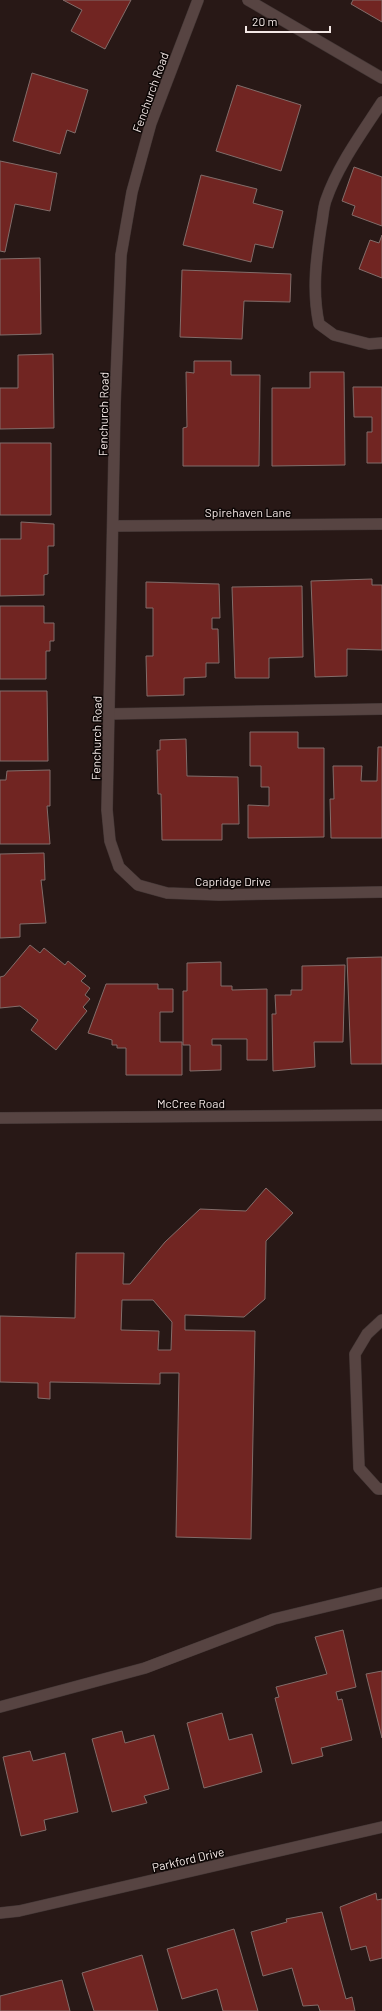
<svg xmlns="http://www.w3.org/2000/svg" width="382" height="2011" viewBox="0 0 382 2011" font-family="Barlow,sans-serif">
<rect width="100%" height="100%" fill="#281816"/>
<path fill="#712522" stroke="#826d6a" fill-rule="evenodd" d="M63,0H131L105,49L71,31L82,10Z
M353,0H382V22L351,4Z
M32,73L88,90L75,133L67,130L60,154L13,141Z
M237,85L301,105L281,171L216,151Z
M0,161L57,173L50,211L15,204L5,252L0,251Z
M354,167L382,177V226L352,215L355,206L342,201Z
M201,175L257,189L253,203L283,211L273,248L255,244L251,262L183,245Z
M382,235V278L359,269L370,240L379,243Z
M40,258L41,334L0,335V259Z
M182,270L291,274L290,302L244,301L242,339L180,337Z
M53,354L54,428L0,429V388H18V355Z
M194,361H231V375H260L259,466H183V428L187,427L186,372L194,373Z
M310,372H344L345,465L272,466V388H310Z
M353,387H382V463H367V432H372V417H354Z
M0,443H51V515H0Z
M21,522L54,524V546H48V574L44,575V595L0,596V539H21Z
M372,579V585H382V650L347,649V676L315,677L311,581Z
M146,582L219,584L220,618H212V629H218L219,663H206V677L184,678V695L147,696L146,656H153V608H146Z
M302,586L303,657L269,658V678H235L232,587Z
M0,606H44V623H54V641H50V651H46V679H0Z
M0,691H47L48,761H0Z
M250,732H298V748H324V837L248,838V805L269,806V787H261V766H250Z
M186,739L187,776L238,777L239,824H222V840H162L161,794H158L157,750H160V740Z
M378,747H382V838H331L330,799H334L333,766H362L361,781H377Z
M50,770V806H47L50,844H0V780H6L7,771Z
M44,853L45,880H41L46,923L20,924V937L0,938V854Z
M30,945L40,953L44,948L65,965L68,961L86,976L81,981L90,988L85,995L90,999L83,1007L87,1011L56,1050L31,1030L38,1020L20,1006L0,1008V977L4,976Z
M382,957V1064H351L347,958Z
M221,962V986H232V990L267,989V1060H247V1039H212V1045H221V1070L190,1071V1045H183V991H187V963Z
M345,965L343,1042H314L315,1067L273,1071L272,1014H276L275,995H291V990H302V966Z
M106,984H158V989H173V1012H160V1042H182V1075H126V1048H117V1045H112V1040L88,1033Z
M266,1188L293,1213L266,1241L265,1299L244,1317L185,1315V1330L255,1331L251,1539L176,1537L179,1373H160V1384L50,1382V1399L38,1398V1383L0,1382V1316L75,1318L76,1253H124L123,1284H130L165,1242L200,1209L246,1211ZM122,1300H153L172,1322L171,1350H158L159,1331L121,1330Z
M343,1630L356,1687L336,1692L338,1700L342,1699L352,1740L321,1748L323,1756L292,1764L275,1698L279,1697L276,1687L327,1674L315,1637Z
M382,1671V1738L366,1674Z
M222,1713L229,1740L252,1734L262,1772L204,1788L187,1723Z
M122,1731L125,1743L154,1735L169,1789L144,1796L147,1803L112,1812L92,1739Z
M30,1751L33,1761L65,1753L78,1812L44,1820L46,1830L21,1836L3,1757Z
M376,1893L377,1900L382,1899V1958L370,1961L366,1946L351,1950L340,1907Z
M322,1912L346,1999L352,1997L355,2011H320L318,2005L303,2006L292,1968L263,1976L251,1932L287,1922L286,1919Z
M234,1929L258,2011H223L217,1989L182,1999L167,1949Z
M142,1955L158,2011H94L82,1973Z
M62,1980L70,2011H0V1996Z"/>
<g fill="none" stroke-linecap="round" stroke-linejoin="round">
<g stroke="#423635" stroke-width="12">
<path id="service" d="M382,102C362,133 338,165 326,200C323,208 323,218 321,227C316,260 312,291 319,324L334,335L369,344L382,343
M109,714L382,709
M382,1320L367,1334L355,1354L359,1468L378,1489H382
M0,1707L145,1668L274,1619L382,1593"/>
</g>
<g stroke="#423635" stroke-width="12">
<path id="minor" d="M198,0L151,123L132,192L121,255L115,404L107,810L110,841L119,867L138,885L167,893L219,895L382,892
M248,0L382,78
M114,526L382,524
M0,1913L19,1911L382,1827"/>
</g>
<g stroke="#423635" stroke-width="12">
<path id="tertiary" d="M0,1118L382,1115"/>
</g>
<use href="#service" stroke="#574442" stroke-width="11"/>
<use href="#minor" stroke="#574442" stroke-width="11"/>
<use href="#tertiary" stroke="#574442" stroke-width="11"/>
</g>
<g text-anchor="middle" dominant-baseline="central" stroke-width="3" stroke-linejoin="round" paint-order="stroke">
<g font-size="12" fill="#f3e7e5" stroke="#0c0605">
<text transform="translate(150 92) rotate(-70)">Fenchurch Road</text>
<text transform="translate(103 414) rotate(-89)">Fenchurch Road</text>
<text x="248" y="512">Spirehaven Lane</text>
<text transform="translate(96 738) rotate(-89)">Fenchurch Road</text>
<text x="233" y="881">Capridge Drive</text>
<text x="191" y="1103">McCree Road</text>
<text transform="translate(188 1859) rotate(-13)">Parkford Drive</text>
</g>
</g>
<path d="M246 26v6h84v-6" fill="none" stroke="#f3e7e5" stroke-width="2"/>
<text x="252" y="26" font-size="12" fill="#f3e7e5" stroke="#0c0605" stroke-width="3" paint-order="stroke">20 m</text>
</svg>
